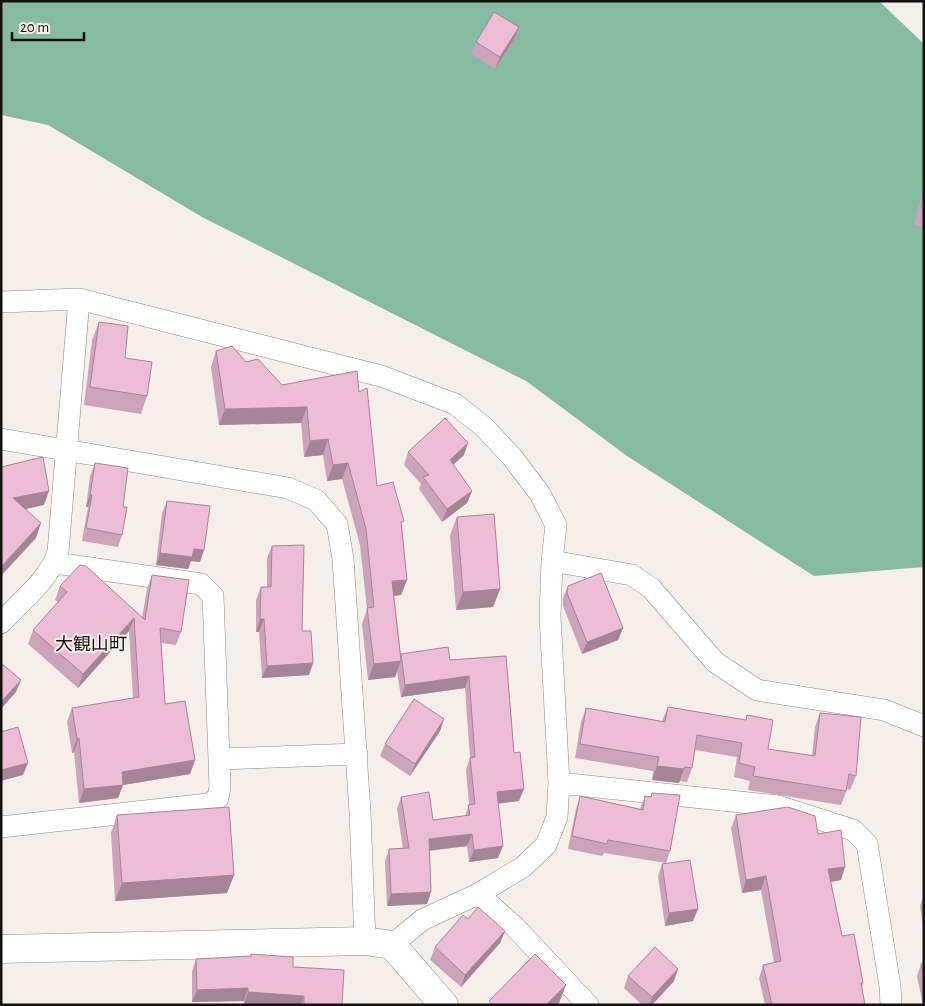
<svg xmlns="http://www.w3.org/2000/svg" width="925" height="1006" viewBox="0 0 925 1006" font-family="'Alegreya Sans','Noto Sans JP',sans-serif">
<rect width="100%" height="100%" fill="#f6eee8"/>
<path fill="#87bba1" d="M1,1H879L924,44V567L814,576L627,456L526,381L202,217L48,125L1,115Z"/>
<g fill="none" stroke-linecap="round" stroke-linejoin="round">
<g stroke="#8e8782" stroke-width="22">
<path id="minor" d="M1,302L79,299L381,376L455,404L484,427L512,457L540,494L556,525L552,561L550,616L559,783L557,817L546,845L523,867L478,894L422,920L392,945
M1,439L288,488L316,500L337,524L343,559L360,812L365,941
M552,561L632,575L651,588L715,662L757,690L884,710L924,726
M1,623C20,602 50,579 58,552L79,299
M219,759L357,754
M559,783L778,806L853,830L867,844L890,986L891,1005
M1,827L208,804L218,798L220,787L213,596L201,584L55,563
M478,894L515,927L588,1005"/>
</g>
<g stroke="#8e8782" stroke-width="29">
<path id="tertiary" d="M1,949L365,941L392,945L444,1005"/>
</g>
<use href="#minor" stroke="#fff" stroke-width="21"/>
<use href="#tertiary" stroke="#fff" stroke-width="28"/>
</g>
<path fill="#cca3ba" d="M519,27L514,39L495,69L471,54L476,42Z
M924,187V227L914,225Z
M99,322L125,358L147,396L141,414L84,405L92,340Z
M216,351L246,362L282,385L359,392L377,486L402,527L407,580L401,595L394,596L401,655L450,660L506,656L514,753L519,801L498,804V858L469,862L467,846L429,851L431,892L427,904L387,906L385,861L389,849H403L397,809L401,797L433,820L465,816L469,805L466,770L470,758L465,688L401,697L397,671L395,677L368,680L362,624L367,609L360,545L342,479L327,481L323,455L304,457L301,423L219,425L211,367Z
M408,452L464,455L453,465L472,491L467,503L442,522L419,489L421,484L404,465Z
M95,463L123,507L122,535L118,547L82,541L88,507H86L90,476Z
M167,501L200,562L191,561L188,569L156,565L162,513Z
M457,517L500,589L493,607L456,610L450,535Z
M272,546L313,663L309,675L262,678L259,632H256V600L261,587H267V558Z
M152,575L181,632L176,645L161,643L165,704L195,760L190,774L123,785L118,798L79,803L74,752L72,753L67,722L72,708L133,698L129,631L78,688L28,644L33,630L58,602L55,600L60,586L142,618L147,589Z
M568,586L623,628L618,640L582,654L563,606V598Z
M668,707L745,720L747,715L768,749L812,756L815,727L820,713L856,776L850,790L847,789L841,805L748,790L750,781L734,777L737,757L695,750L692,768L687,782L680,781L679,783L652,780L653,771L575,758L581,722L586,708L662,721Z
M444,719L440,731L410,776L380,756L385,744Z
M652,793L670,851L666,863L604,853L602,856L568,849L576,809L580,796L640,809L645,796H651Z
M117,815L234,875L227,893L115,901L111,833Z
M736,815L818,834L841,880L831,882L842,936L863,983L862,987L865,1005H765L759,978L763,965L774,963L761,890L742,893L731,828Z
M662,864L693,921L665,926L658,876Z
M924,895V933L920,906Z
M505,931L500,943L461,987L430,960L435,947Z
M251,954L293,967L342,1005H249L244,1004V1001L192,1002V971L196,959L250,956Z
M924,963V1005H923L917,976L921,964Z
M628,976L674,981L652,1005H642L624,988Z"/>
<path fill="#a68497" d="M519,27L514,39L495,69L500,57Z
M307,407L301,423L219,425L225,409Z
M328,439L323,455L304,457L310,441Z
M468,443L464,455L445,472L450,460Z
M348,463L342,479L327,481L333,465Z
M49,491L44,505L8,513L13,498Z
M472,491L467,503L442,522L447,509Z
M90,495H92L88,507H86Z
M41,523L36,538L1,576V567Z
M194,549L204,550L200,562L191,561L188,569L156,565L160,553Z
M407,580L401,595L386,597L392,581Z
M500,589L493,607L456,610L463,592Z
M134,618L129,631L78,688L83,674Z
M260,619H264L259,632H256Z
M623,628L618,640L582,654L587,642Z
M401,661L395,677L368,680L374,664Z
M313,663L309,675L262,678L267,666Z
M469,676L465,688L401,697L405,685Z
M21,680L16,692L1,709V702Z
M444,719L440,731L410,776L415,764Z
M79,738L74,752L72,753L77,739Z
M195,760L190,774L123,785L118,798L79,803L84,789L122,772Z
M28,763L23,775L1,781V770Z
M657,766L684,769L679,783L652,780Z
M524,789L519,801L492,804L497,792Z
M472,834L467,846L425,851L429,839Z
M503,846L498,858L469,862L474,850Z
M845,867L841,880L823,883L828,869Z
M234,875L227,893L115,901L122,883Z
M766,876L761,890L742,893L746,880Z
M431,892L427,904L387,906L391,894Z
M698,909L693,921L665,926L669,913Z
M505,931L500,943L461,987L465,975Z
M678,969L674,981L652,1005H649L652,997Z
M566,985L559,1003L557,1005H546Z
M248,988L244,1001L192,1002L197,990Z
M248,992L304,996L301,1005L244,1004Z"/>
<path fill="#edbdd8" stroke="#a68497" d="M494,12L519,27L500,57L476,42Z
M924,196V208L921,207Z
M99,322L128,326L125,358L152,362L147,396L90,387Z
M232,346L246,362L258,359L282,385L357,371L359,392L367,388L377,486L393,482L404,521L401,522L407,580L392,581L401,661L374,664L367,608L374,607L366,529L348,463L333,465L328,439L310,441L307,407L225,409L216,351Z
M445,418L468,443L450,460L472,491L447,509L423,477L429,475L408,452Z
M43,457L49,491L13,498L41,523L1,567V467Z
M95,463L128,468L123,507H127L122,535L86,528L92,495H90Z
M167,501L210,506L204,550L194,549L192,557L160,553Z
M494,514L500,589L463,592L457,517Z
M304,545L302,631H311L313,663L267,666L264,619H260L261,587H271L272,546Z
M80,565L86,566L145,620L152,575L189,580L181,632L160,628L165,704L185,701L195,760L122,772L123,785L84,789L79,738L77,739L72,708L139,697L134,618L83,674L33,630L67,592L60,586Z
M601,573L623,628L587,642L567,593L568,586Z
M448,647L450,660L506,656L514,753L520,752L524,789L497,792L503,846L474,850L472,834L429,839L431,892L391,894L389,849L409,848L401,797L429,792L433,820L470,815L468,805L475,804L470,758L475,757L469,676L405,685L401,654Z
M1,663L21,680L1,702Z
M414,699L444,719L415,764L385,744Z
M668,707L746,720L747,715L773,720L768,749L815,756L820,713L861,717L856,776L849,774L846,791L753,776L755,767L739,763L742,743L697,735L692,768L685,767L684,769L657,766L659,757L580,744L586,708L665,722Z
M18,727L28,763L1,770V732Z
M652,793L680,795L670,851L608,840L607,844L572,836L580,796L643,810L645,796L651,797Z
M229,807L234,875L122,883L117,815Z
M788,807L815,816L818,834L841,830L845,867L828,869L842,936L854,934L863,983H861L865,1005H772L763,965L781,961L766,876L746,880L736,815Z
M690,860L698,909L669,913L662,864Z
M478,907L505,931L465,975L435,947L463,915L468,919Z
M655,947L678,969L652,997L628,976Z
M251,954L293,957V967L344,970L342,1005H304V996L248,992V988L197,990L196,959L251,956Z
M535,954L566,985L546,1005H492L489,1001Z
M924,963V976L921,964Z"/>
<g text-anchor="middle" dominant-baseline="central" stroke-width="4" stroke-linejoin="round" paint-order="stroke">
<g font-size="18" fill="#14110f" stroke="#f6eee8">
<text x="91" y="645">大観山町</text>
</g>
</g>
<rect width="925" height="1006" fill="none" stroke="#14110f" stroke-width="5"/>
<path d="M12 32v8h72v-8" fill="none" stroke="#14110f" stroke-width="2.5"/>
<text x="20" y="32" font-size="15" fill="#14110f" stroke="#f6eee8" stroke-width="4" paint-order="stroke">20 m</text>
</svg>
